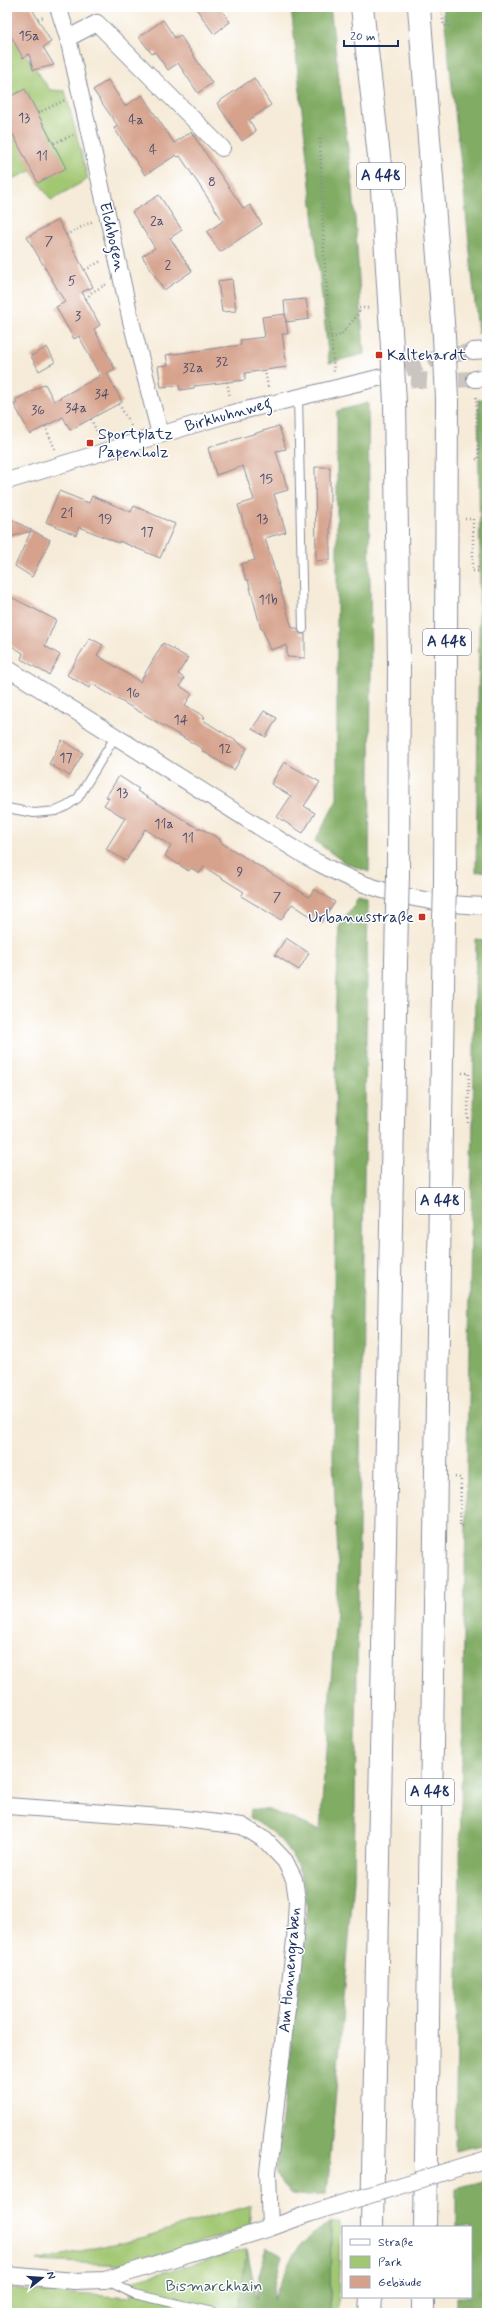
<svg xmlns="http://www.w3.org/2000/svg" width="494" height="2320" viewBox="0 0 494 2320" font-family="Mynerve,sans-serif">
<rect width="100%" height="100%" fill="#fff"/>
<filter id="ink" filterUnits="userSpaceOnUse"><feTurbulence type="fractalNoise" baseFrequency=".025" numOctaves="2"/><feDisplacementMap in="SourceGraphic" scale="8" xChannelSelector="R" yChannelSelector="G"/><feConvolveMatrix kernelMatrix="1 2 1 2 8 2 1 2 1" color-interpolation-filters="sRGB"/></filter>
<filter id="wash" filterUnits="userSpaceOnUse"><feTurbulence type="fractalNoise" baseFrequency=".012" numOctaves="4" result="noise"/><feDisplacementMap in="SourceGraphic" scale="16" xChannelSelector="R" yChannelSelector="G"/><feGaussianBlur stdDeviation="0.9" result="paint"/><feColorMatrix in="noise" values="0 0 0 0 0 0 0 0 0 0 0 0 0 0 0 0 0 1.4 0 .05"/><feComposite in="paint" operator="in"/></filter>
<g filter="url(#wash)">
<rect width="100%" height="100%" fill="#f6ebd8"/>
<path fill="#a2c772" stroke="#5e7b68" d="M7,27L50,90L65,91L88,179L51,200L31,171L12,179L7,170Z
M251,2205L249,2227L128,2265L36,2261L144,2237Z
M331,2223H340L338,2313H330Z
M247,2249L238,2313H7V2289L131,2298L128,2282Z"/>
<path fill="#81ac64" stroke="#4e6e61" d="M291,7H330L353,188L364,354L329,363Z
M443,7H487V329L478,334L463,182Z
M487,399V871L476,872L480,554L478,400Z
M368,403L371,677L369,872L345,863L315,841L337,800V411Z
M358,899L368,901L354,1881L327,2195L308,2196L291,2194L282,2184L276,2171L307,1907C302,1863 289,1840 250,1818L251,1809L269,1810L320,1830L335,1626L338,1557L333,1462L336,996L340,925Z
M476,940L487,941V2144L455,2151Z
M487,2180V2313H456V2297H471V2227H456V2188Z
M331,2223L330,2313H238L247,2249L257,2299L259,2274L267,2248L282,2256L275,2279L273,2300C290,2264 291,2244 331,2223Z"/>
<g id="blocks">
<path fill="#d6a28c" d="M7,7H31L51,42L43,47L54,65L33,70L29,54L23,58L7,29Z
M195,7H219L230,22L214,34Z
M163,20L175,38L180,35L212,83L198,93L178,63L168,70L155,52L152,54L139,37Z
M254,78L271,105L249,120L256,131L242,141L217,103Z
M108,80L125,106L142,95L174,143L191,132L244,209L250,205L262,224L220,252L207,232L223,221L180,156L178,157L176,155L145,175L114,128L118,126L93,90Z
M25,89L66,168L38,183L7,123V98Z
M159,195L182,230L170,238L192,271L164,290L142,256L155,248L132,212Z
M58,220L93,287L82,292L100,325L94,329L115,369L107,373L122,402L70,430L63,417L30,434L14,404L17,403L15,400L45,384L54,401L100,376L79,336L74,339L56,307L65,302L27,237Z
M232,279L236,311L222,312L218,281Z
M306,299L309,319L286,322L288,334H282L287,367L245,373V380L194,386V388L180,390L179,385L161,387L158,366L168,365L166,355L241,345L240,340L265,337L262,317L285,314L286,322L284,301Z
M47,347L55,362L39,371L31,356Z
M279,426L286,449L276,451L288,490L274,494L286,532L265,538L292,628H297L300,634H305V658L287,657V645L270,650L262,628L261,629L248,580H246L241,564L255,560L238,505L254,500L243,466L216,475L208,448Z
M315,467H330V560L316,561Z
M59,491L89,503L92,496L131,512L134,506L175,524L160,558L119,541V543L79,527L76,535L46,522Z
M7,517L50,540L32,577L15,566L31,531L7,538Z
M7,595L56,620L45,646L60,655L49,675L21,659L23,653L7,643Z
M90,638L103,645L97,655L140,682L163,643L188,658L178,674L184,678L180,686L192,694L185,705L205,717L203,720L247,748L234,770L202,751L203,749L92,684L89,688L67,675Z
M264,711L277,718L266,737L252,729Z
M62,740L83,753L70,776L49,764Z
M284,762L320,782L304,806L315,813L303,833L277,817L291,796L271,784Z
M119,776L139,789L137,791L199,829V827L221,840L220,842L309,897L314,889L335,902L321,923L292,904L281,920L241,896L244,892L204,867L200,873L191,868L189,871L165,856L171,846L145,829L126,861L106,849L125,818L104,805L109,798L106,797Z
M286,938L309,953L299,970L275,955Z"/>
</g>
</g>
<g filter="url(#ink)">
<use href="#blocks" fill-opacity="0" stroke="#888d9b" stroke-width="1"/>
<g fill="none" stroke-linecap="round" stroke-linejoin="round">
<path stroke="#cac5c0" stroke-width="16" stroke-dasharray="16 8" stroke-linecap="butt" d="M383,377L433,359L473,351
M387,378L434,381L475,379"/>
<g stroke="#888d9b" stroke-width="10">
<path id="service" d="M298,396L303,629
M7,808L34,813L56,811L67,806L78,798L115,737
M105,2280L134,2294L213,2312"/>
</g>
<g stroke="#888d9b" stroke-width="18">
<path id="minor" d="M58,7L68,38L131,321L160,434
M68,38L97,23L222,148
M473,351L487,350
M475,379L487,378
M7,481L229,414L382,377
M7,668L307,857C321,864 335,872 349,878C391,896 441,905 487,906
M7,1806L176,1818L242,1826L265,1840L285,1861L294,1879L297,1899L295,1940L268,2172L270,2228
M7,2275L74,2281L105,2280L270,2228L308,2214"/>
</g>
<g stroke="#888d9b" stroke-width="24">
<path id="motorway" d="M362,7L381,174L392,347
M419,7L444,336
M395,403L399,662L398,875
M445,885L447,399
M372,2227L397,910
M425,2227L444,919
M370,2313L371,2297
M423,2313V2297"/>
</g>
<path stroke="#888d9b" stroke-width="2.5" stroke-dasharray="1 3" stroke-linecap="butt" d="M441,7L444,26H449L448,20
M38,19L44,17
M38,113L65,100
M320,139L324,255L334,372
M54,143L73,135
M66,235L93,221
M85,270L101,261
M86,299L92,292L107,284
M331,338L341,335L359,313V308H370
M265,370L268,387
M227,382L230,397
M119,404L131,426
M91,419L99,436
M45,426L55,449
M476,459H479L476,395
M465,519H473V571H478V565
M462,1073H469L468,1123H472V1120
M455,1477L461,1478L460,1526H464"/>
<use href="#service" stroke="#fff" stroke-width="8"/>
<use href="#minor" stroke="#fff" stroke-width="16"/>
<use href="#motorway" stroke="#fff" stroke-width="22"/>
<g stroke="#888d9b" stroke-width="18" stroke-linecap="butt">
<path id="minor-bridge" d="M308,2214L487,2159"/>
</g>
<g stroke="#888d9b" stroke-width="24" stroke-linecap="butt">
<path id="motorway-bridge" d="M444,336L447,399
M392,347L395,403
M397,910L398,875
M444,919L445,885"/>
</g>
<use href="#minor-bridge" stroke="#fff" stroke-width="16"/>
<use href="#motorway-bridge" stroke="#fff" stroke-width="22"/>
</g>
</g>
<g fill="#c8321e" stroke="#fff" stroke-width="1.5">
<rect x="375" y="351" width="8" height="8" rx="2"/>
<rect x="86" y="439" width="8" height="8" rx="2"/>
<rect x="418" y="913" width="8" height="8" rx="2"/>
</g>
<g text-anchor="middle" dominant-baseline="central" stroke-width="3" stroke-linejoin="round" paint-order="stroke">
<g font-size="14" fill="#4a4c6a">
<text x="29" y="36">15a</text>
<text x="24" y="118">13</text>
<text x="136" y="120">4a</text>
<text x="153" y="150">4</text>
<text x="42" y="156">11</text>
<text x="212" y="182">8</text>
<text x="157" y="221">2a</text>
<text x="49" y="241">7</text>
<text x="168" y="265">2</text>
<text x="72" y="281">5</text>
<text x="78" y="316">3</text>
<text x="222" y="362">32</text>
<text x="193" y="368">32a</text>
<text x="102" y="394">34</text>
<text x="76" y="408">34a</text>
<text x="38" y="410">36</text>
<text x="266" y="479">15</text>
<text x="67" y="513">21</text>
<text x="105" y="519">19</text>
<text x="262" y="519">13</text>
<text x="147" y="532">17</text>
<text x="268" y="600">11b</text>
<text x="133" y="693">16</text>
<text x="181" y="720">14</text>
<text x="225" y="749">12</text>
<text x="66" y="758">17</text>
<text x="122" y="793">13</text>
<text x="164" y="824">11a</text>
<text x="188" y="838">11</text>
<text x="240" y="872">9</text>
<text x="277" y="897">7</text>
</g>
<g fill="#fff" stroke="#5f6d8e" stroke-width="1">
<rect x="357" y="163" width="48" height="26" rx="3"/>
<rect x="423" y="629" width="48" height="26" rx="3"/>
<rect x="416" y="1188" width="48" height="26" rx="3"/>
<rect x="406" y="1779" width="48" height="26" rx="3"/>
</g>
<g font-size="15" font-weight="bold" fill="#1b2f5e">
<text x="381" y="176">A 448</text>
<text x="447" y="642">A 448</text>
<text x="440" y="1201">A 448</text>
<text x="430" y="1792">A 448</text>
</g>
<g font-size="16" fill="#1b2f5e" stroke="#fff">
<text transform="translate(112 237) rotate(77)">Elchbogen</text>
<text transform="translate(228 415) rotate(-16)">Birkhuhnweg</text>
<text transform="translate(290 1970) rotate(-85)">Am Honnengraben</text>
</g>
<g font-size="16" fill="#1b2f5e" stroke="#fff" text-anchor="start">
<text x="387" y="355">Kaltehardt</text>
<text x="98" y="434">Sportplatz<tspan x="98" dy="18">Papenholz</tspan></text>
<text x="414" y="917" text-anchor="end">Urbanusstraße</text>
</g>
<g font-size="16" fill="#445d64" stroke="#fff">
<text x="214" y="2286">Bismarckhain</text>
</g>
</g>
<rect width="494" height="2320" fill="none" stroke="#fff" stroke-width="24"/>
<rect x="342" y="2226" width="130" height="72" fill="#ffffff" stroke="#a4acbf"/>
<rect x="350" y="2239" width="20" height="6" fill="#ffffff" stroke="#a4acbf"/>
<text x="378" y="2246" font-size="12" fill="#1b2f5e">Straße</text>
<rect x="350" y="2256" width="20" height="12" fill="#a2c772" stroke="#a4acbf"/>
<text x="378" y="2266" font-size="12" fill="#1b2f5e">Park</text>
<rect x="350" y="2276" width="20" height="12" fill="#d6a28c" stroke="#a4acbf"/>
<text x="378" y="2286" font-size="12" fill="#1b2f5e">Gebäude</text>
<g transform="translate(42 2278) rotate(73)" stroke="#ffffff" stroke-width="3" paint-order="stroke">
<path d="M0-3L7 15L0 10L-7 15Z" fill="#1b2f5e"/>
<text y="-6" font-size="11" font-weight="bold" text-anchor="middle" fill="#1b2f5e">N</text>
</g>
<path d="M344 40v6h54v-6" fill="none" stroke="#1b2f5e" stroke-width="2"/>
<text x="350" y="40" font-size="12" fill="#1b2f5e" stroke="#ffffff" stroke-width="3" paint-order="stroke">20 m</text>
</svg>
